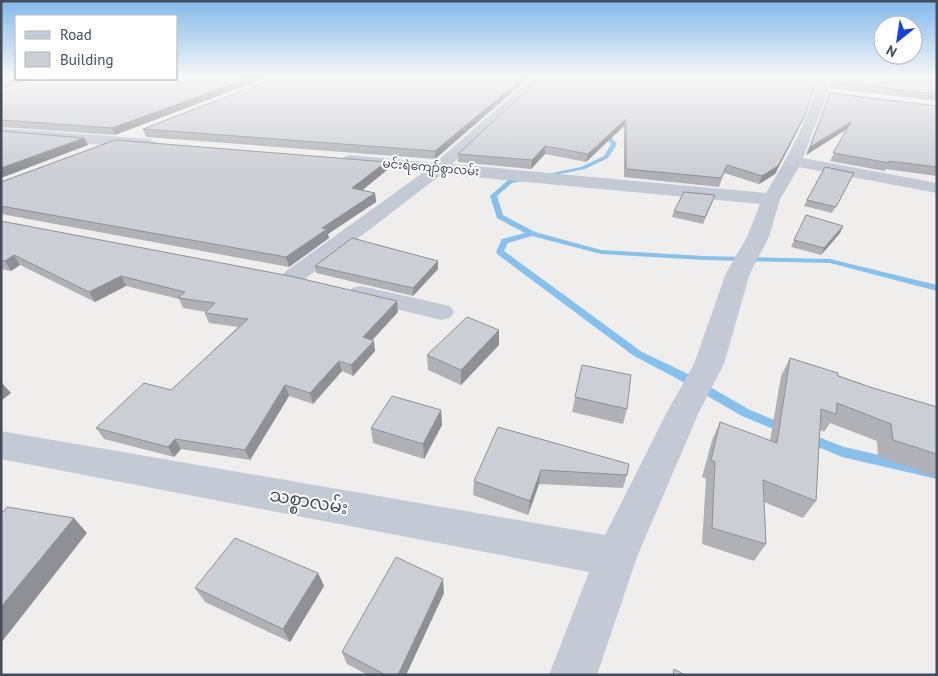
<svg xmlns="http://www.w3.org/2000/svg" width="938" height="676" viewBox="0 0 938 676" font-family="'PT Sans','Noto Sans Myanmar',sans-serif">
<rect width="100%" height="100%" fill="#f0eeed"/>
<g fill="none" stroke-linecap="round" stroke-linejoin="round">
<path fill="#86c1ed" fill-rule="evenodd" d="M603,128L617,144L608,158L585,169L543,177V175L581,167L604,156L611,144L600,130Z
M526,177L529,179L528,180L512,183L497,196L503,215L535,232L601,250L704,256L830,259L937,285V291L830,263L704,260L601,254L532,236L508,243L504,251L642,352L684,372L750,410L789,426L791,429L789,432L785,434L742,416L676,378L634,356L497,254L496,252L502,239L525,233L497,218L490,196L508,180Z
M808,433L844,447L937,468V479L842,457L804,441L802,438L804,435Z"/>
<path fill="#c3c9d5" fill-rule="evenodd" d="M532,78H544L452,164L766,193C788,157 809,119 819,78H830L827,95L803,158L937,183V193L799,167L780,199L769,237L750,273L724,364L699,412L637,557L597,675H549L589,572L1,459V431L605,535L667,412L694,364L726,273L747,237L760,204L442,174L301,282L293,284L285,282L281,277L285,272L424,172L350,165L344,163L342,160L344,157L350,155L435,163Z
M1,128L150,139L158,144L150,149L1,136Z
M361,286L450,306L454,312L450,318L441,320L352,298L349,293L352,288Z"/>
</g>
<path fill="#afb1b7" d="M529,78L435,159L146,137L143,129Z
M540,78L802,122L775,174L759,184L724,173L719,187L624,177V126L586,162L545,154L531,169L458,162V154Z
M832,78H937V101L830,88L833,78Z
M176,79L115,135L1,127V93Z
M830,93L937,106L936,176L886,169L885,171L830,161L846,130L806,155Z
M386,162L387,170L362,190L375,193L376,202L328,234L329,238L289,267L1,214V182Z
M854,173L832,213L804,206L807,200Z
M713,201L703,224L672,217L674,211Z
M806,215L843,226L840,233L821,255L791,247Z
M1,221L398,312L372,340L375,351L353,376L342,371L313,404L289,396L250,460L181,449L174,457L104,439L96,428L171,390L238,327L209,323L205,313L206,312L183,308L179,299L126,286L95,302L20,265L11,271L1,269Z
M438,261V269L413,296L316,273L315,266Z
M499,330V345L461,385L428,370L427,355Z
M790,358L873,388L937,407V477L878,457L877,441L830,423L824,432L820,430L816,501L803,518L764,502L766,544L754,561L702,544L706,479L702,477L712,440L720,422L770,441L781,376Z
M582,365L627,409L623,424L572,412Z
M441,410L442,425L424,459L373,443L371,428Z
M498,427L627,475L623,488L539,484L528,515L473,495L474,481Z
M318,573L324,586L290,642L205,602L195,588Z
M444,593L406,675H368L347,664L342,652Z"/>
<path fill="#8f9095" d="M16,78V79H38L1,89V82Z
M249,78H266L115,135L112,128Z
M523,78H529L435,159V151Z
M805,115L802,122L775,174L759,184L762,176Z
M626,119L624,126L586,162L588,154Z
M851,122L847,129L806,155L810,147Z
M84,138L88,145L1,178V168Z
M545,146V154L531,169L532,160Z
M386,162L387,170L354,197L352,188Z
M375,193L376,202L328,234L329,238L289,267L286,257L322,228Z
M843,226L840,233L821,255L824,248Z
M14,255L20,265L11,271L5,261Z
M438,261V269L413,296V288Z
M121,276L126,286L95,302L89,292Z
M397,301L398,312L365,348L363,337Z
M499,330V345L461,385V370Z
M374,341L375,351L353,376L351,365Z
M339,361L342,371L313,404L310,393Z
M1,382L11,393L1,401Z
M285,385L289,396L250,460L245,450Z
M441,410L442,425L424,459L423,444Z
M175,439L181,449L174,457L168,447Z
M541,470L539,484L528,515L530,501Z
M74,518L87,533L1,643V607Z
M318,573L324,586L290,642L283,629Z
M443,579L444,593L406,675H398Z"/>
<path fill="#ccced5" stroke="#8f9095" d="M1,78H16L1,82Z
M176,78H249L112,128L1,120V93L43,79H176Z
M275,78H523L435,151L143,129Z
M540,78H818L805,115L778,166L762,176L727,165L721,178L626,169V119L588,154L545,146L532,160L458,154Z
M834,78H937V94L833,82Z
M830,93L937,106V167L889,161L890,163L833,153L851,122L810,147Z
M1,131L84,138L1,168Z
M115,140L386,162L352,188L375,193L322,228L327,229L286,257L1,206V182Z
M825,167L854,173L836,207L807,200Z
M684,192L715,195L705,217L674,211Z
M806,215L843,226L824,248L794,240Z
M1,221L290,276L397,301L363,337L374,341L351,365L339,361L310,393L285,385L245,450L175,439L168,447L96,428L144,383L171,390L248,319L205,313L215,303L178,298L185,292L121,276L89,292L14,255L5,261L1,260Z
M352,238L438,261L413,288L315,266Z
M467,317L499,330L461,370L427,355Z
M790,358L838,373V376L873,388L937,407V454L893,440L891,424L837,403L836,414L821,409L816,501L763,480L766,544L712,528L715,462L711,460L720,422L777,443Z
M582,365L631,375L627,409L575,397Z
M392,396L441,410L423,444L371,428Z
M498,427L629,464L627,475L541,470L530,501L474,481Z
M7,507L74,518L1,607V511L3,512Z
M235,538L318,573L283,629L195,588Z
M396,557L443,579L398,675H386L342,652Z
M674,669L685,675H673Z"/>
<linearGradient id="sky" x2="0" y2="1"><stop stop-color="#81b9ea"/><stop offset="0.45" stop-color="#f8f7f7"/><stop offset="1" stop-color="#f8f7f7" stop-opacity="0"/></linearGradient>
<rect width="938" height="172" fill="url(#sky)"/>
<g text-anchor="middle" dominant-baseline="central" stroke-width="4" stroke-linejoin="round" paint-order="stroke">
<g font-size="12" fill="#454c5b" stroke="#fff">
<text transform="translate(431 167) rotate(5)">မင်းရဲကျော်စွာလမ်း</text>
</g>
<g font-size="18" fill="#454c5b" stroke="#fff">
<text transform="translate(309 501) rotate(10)">သစ္စာလမ်း</text>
</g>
</g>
<rect width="938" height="676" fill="none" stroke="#454c5b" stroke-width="5"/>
<rect x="15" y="15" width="162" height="65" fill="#ffffff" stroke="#b5b7bd"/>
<rect x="25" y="31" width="25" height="8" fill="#c3c9d5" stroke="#b5b7bd"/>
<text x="60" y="40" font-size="15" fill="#454c5b">Road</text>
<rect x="25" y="52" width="25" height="15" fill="#ccced5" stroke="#b5b7bd"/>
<text x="60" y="65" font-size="15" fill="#454c5b">Building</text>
<g transform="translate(898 40) rotate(210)"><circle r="24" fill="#ffffff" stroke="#b5b7bd"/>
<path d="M0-4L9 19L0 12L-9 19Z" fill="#1542e2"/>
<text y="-8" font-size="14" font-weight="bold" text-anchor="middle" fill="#454c5b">N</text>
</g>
</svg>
